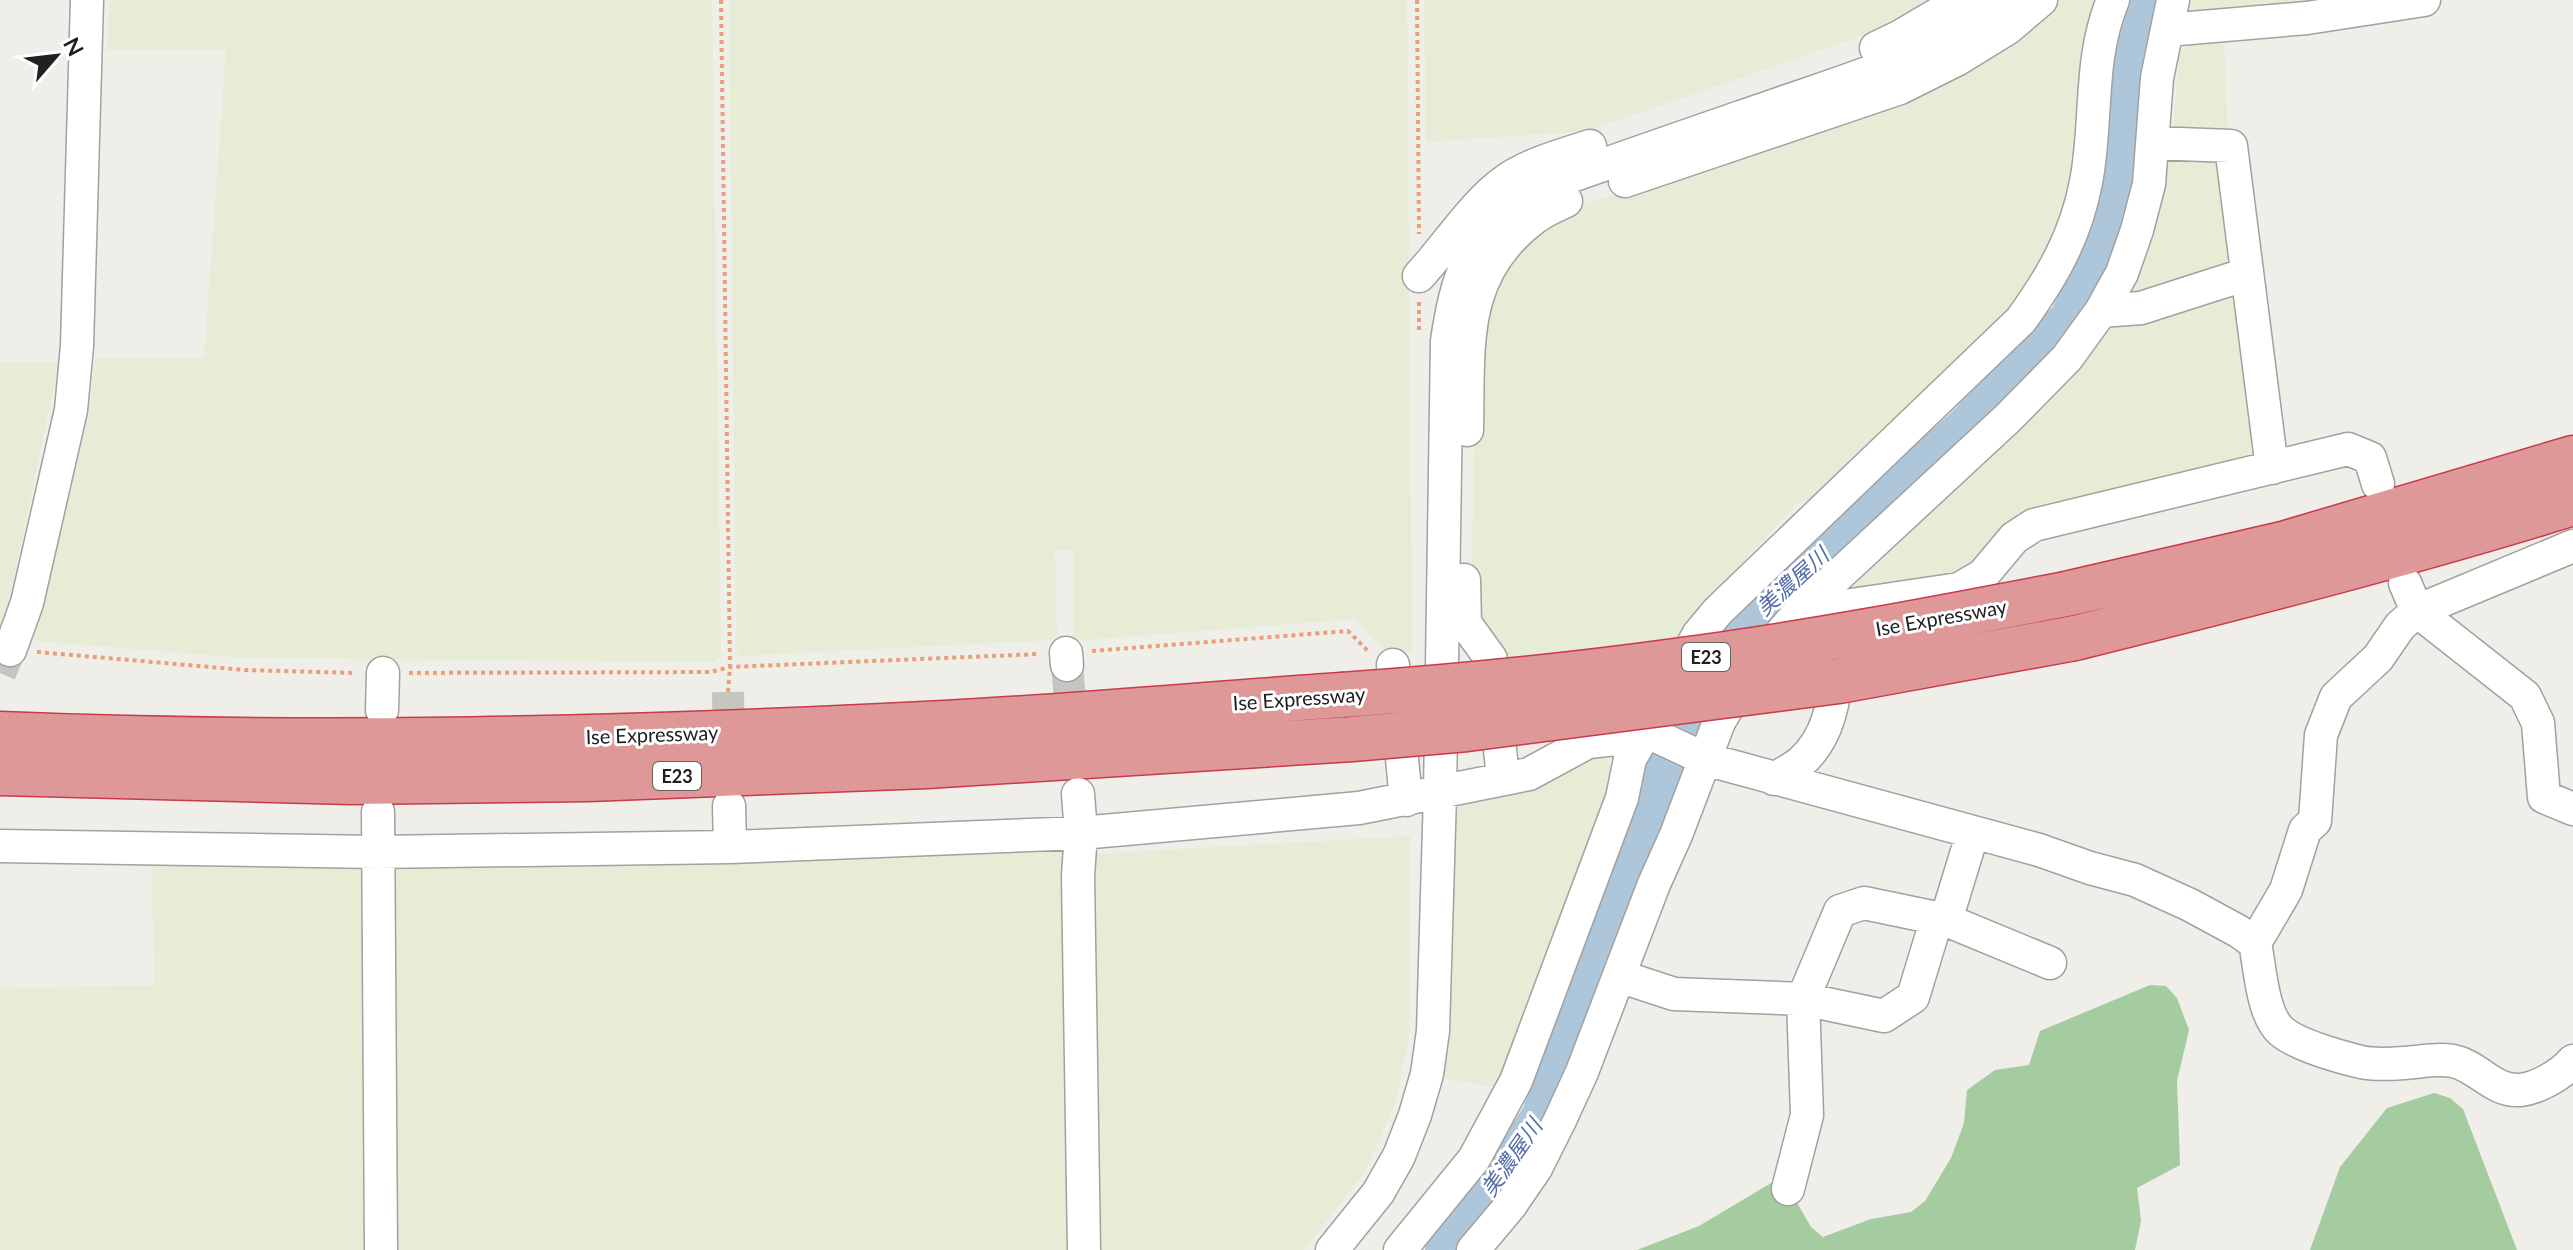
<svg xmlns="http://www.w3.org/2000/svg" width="2573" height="1250" viewBox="0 0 2573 1250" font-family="Lato,'Noto Sans JP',sans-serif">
<rect width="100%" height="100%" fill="#f0eee8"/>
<path fill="#e6ecd5" d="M109,0H712L721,657L714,662L245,658L36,641L33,637L90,411L95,359L204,358L226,50H107Z
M729,0H1407L1412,650L1395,653L1384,648L1373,639L1356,619L1073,641V550L1055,551L1057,634L1052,640L739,656L736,650Z
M1424,0H1939L1894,25L1587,131L1426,142Z
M2055,0H2100L2068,209L2044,269L1992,335L1813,498L1797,504L1702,606L1676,640L1498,663L1471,622L1476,340L1506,258L1561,212L1904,97Z
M2186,0H2343L2196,19L2184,4Z
M2224,36L2228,137L2173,135L2179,52L2197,38Z
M2166,150L2221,154L2236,261L2126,296Z
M2233,289L2259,455L2026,516L1999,528L1978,564L1945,576L1858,590L1855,584L1896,542L2071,379L2112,322Z
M59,362L3,631H0V363Z
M1606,754L1616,784L1500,1088L1443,1078L1449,1041L1455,808L1464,801L1591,755Z
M1410,836L1409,1038L1396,1101L1365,1172L1304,1250H1092L1087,871L1094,854Z
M1066,843L1076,1250H389L392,859Z
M361,862L371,871L374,1250H0V989L155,985L151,863Z"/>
<path fill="#a5cba1" d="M2150,985L2166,986L2177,998L2189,1030L2177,1081L2180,1165L2137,1188L2141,1221L2135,1250H1637L1699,1226L1771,1183L1787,1185L1811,1227L1823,1237L1871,1219L1911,1212L1925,1201L1951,1158L1964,1123L1967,1090L1995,1070L2029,1065L2040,1031Z
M2434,1093L2450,1098L2463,1109L2517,1250H2310L2340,1167L2387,1108Z"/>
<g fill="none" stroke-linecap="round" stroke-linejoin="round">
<path stroke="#adc6d9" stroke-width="40" d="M1445,1250L1496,1184L1541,1117L1664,768L1754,614L1965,427L2070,318L2108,230L2125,87L2151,0"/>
<path stroke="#c6c5c0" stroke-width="32" stroke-dasharray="32 16" stroke-linecap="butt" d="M1067,665L1073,735
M0,673L10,650
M728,692L729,753"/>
<g stroke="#a1a1a1" stroke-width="35">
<path id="minor" d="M2167,30L2307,18L2424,0
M1876,48L1899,37L1962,0
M2153,143L2231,146L2272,468
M1625,181L1900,88L1956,60L2008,28L2041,0
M1419,276C1447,246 1475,201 1508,179C1532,163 1563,155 1590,146
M2101,311L2141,308L2247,274
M1467,430C1469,347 1459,275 1533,219C1543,211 1555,206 1566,201
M1464,580L1465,623L1491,659L1503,779
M2405,583L2417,611L2525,696L2538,723L2544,797L2573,809
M1802,609L1831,608L1959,589L1983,575L2014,538L2034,525L2348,449L2370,458L2378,484
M10,650L27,603L71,410L77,346L87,0
M1066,653L1067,665
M1393,665L1406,800
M1678,672L1698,635L1718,611L2021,320C2052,277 2076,236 2086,182C2098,121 2088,60 2113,0
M382,710L383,673
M1774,779C1782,774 1793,769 1801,762C1829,737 1836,698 1836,663
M1078,794L1081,833L1078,876L1084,1250
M729,806L730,847
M378,812L381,1250
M0,846L377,852L730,847L1081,833L1359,808L1529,774L1588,742L1654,735L1705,759L2039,850L2090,868L2135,880L2190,905L2238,931L2255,943C2260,967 2262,1014 2281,1031C2297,1045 2340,1057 2361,1062C2374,1065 2390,1064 2404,1063C2420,1062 2437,1058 2453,1061C2478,1066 2493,1092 2520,1090C2538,1088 2561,1075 2573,1061
M1946,920L1973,832
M2255,943L2286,890L2305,830L2315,821L2321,735L2336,697L2378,658L2400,626L2417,611L2573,546
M1619,976L1674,994L1803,999L1884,1016L1913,997L1937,918
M1788,1189L1807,1115L1803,999L1840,911L1864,903L1946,920L2050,963
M1332,1250L1378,1193L1399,1156L1415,1115L1427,1074L1433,1031L1440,794L1447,341C1459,257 1480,219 1558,181C1633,154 1709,128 1784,102C1860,76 1941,52 2005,0
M1400,1250L1474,1159L1516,1081L1622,798L1630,759L1650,724
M1473,1250L1510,1206L1536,1168L1560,1120L1582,1072L1654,884L1676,835L1719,722L1749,671L1802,609L2008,418L2067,358L2101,311L2122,273L2137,230L2149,184L2157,78L2173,0"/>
</g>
<g stroke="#ca394e" stroke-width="47">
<path id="highway" d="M2066,594L2283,544L2573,458
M2075,638C2243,596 2409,554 2573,503
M0,734C315,747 630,739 945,723C1077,716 1210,704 1342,695
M0,773L351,782L588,779L927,766L1352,739"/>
</g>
<path stroke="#ec9d7c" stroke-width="4" stroke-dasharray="4 4" stroke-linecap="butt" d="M721,0L730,667L728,692
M1417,0L1419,234
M1419,302V334
M1092,651L1348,631L1369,652
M37,652L245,670L356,673
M409,673L711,672L730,667L1039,654"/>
<use href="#minor" stroke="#fff" stroke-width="32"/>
<use href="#highway" stroke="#df9898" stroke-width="44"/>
<g stroke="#ca394e" stroke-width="47" stroke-linecap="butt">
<path id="highway-bridge" d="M1342,695C1454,687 1565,676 1675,661C1806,644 1936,619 2066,594
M1352,739L1467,729L1839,681L2075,638"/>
</g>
<use href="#highway-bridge" stroke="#df9898" stroke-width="44"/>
</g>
<g text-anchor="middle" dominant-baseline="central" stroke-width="6" stroke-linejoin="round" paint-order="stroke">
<g fill="#fff" stroke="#636363" stroke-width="2">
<rect x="1682" y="643" width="48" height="28" rx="6"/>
<rect x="653" y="762" width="48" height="28" rx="6"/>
</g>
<g font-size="18" font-weight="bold" fill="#202020">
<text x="1706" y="657">E23</text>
<text x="677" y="776">E23</text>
</g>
<g font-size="20" fill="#202020" stroke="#fff">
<text transform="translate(1941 617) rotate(-10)">Ise Expressway</text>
<text transform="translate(1299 698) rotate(-4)">Ise Expressway</text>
<text transform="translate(652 734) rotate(-2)">Ise Expressway</text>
</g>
<g font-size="22" font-style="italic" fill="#556ea7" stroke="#fff">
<text transform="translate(1792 581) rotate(-42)">美濃屋川</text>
<text transform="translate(1511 1157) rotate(-55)">美濃屋川</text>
</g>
</g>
<g transform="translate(56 56) rotate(62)" stroke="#ffffff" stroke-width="6" paint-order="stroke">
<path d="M0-6L14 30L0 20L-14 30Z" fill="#202020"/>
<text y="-12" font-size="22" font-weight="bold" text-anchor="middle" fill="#202020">N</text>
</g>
</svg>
